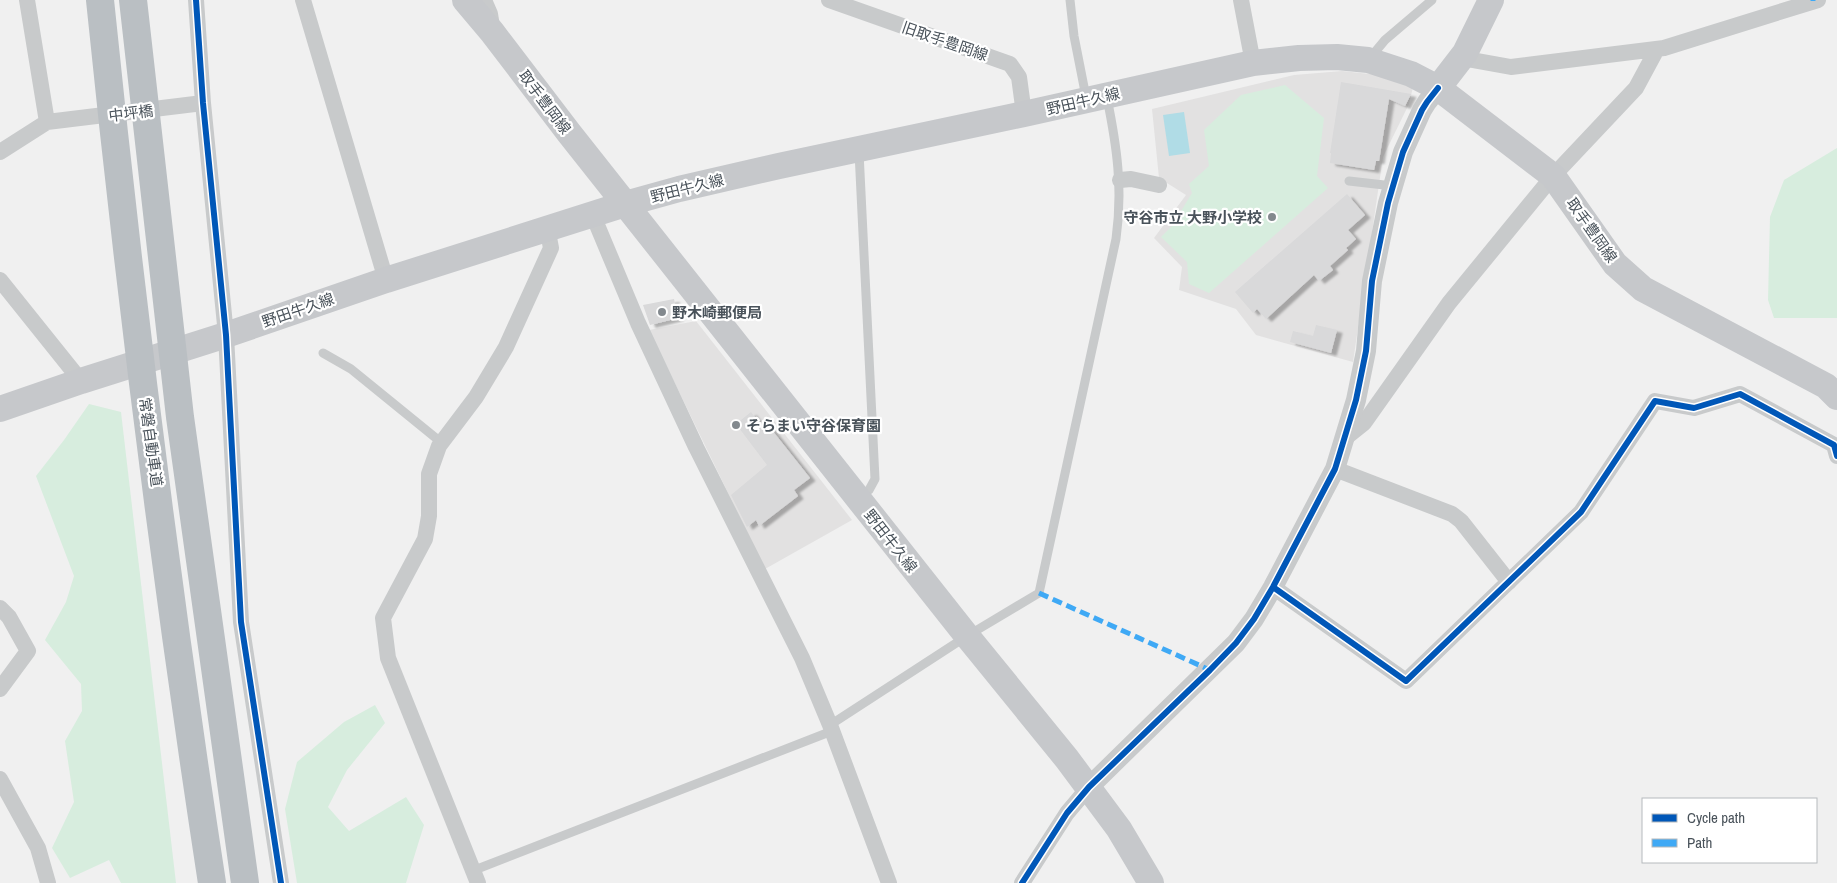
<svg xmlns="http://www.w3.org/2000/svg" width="1837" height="883" viewBox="0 0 1837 883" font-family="'Archivo Narrow','Noto Sans JP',sans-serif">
<defs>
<filter id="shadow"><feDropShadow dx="5.5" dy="3" stdDeviation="1" flood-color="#0004"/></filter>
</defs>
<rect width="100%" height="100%" fill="#f0f0f0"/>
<path fill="#e2e1e1" d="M1342,71L1388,76L1413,87L1409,104L1383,157L1353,362L1256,335L1236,309L1179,290L1182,267L1154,238L1186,195L1159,178L1152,109L1294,75Z
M696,321L852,520L765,569L649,330Z"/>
<path fill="#d7edde" d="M1285,85L1324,118L1317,176L1328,188L1209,293L1189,284L1187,262L1161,237L1172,226L1192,193L1189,184L1209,166L1204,130L1241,95Z
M1837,148V318H1774L1768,300L1770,217L1784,180Z
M89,404L121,412L176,883H121L109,860L70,878L52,848L74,802L65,741L82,711L81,684L45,640L66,602L74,576L36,476L64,440Z
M375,705L385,723L347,770L328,807L349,831L406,797L424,825L406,883H297L285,809L297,762L344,722Z"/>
<path fill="#b0dce6" d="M1184,112L1190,153L1169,156L1163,115Z"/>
<path fill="#d9d9da" filter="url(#shadow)" d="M1341,82L1411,94L1405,106L1389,99L1379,161H1376L1374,170L1330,163L1331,153H1330Z
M1347,194L1365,215L1348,230L1356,239L1346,248L1348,250L1330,266L1333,270L1319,281L1314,275L1266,319L1257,309L1253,313L1235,292Z
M674,299L678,318L650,325L643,305Z
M1316,325L1337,330L1331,353L1290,342L1293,331L1313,336Z
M751,412L760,424L764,420L810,478L794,490L798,496L759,526L756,520L747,527L731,495L767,465L736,424Z"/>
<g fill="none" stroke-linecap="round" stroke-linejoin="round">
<path stroke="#c8cacb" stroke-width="9" d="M1070,0L1074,36L1086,97
M1370,58L1385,40L1432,0
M859,152L875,479L869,490L860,498
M1349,181L1393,186
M323,353L351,369L442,443
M830,725L967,636L1039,593L1116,239C1123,189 1117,147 1107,98
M472,871L832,731"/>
<path stroke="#c8cacb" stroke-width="16" d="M196,0L203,103L226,335L241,622L281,883
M303,0L386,280
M484,0L490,14L492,26
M829,0L1010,64L1019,77L1024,114
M1241,0L1253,63
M1461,58L1511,67L1664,48L1818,0
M47,122L203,103
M0,152L47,122L27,0
M1120,180L1131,179L1159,185
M592,213L638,323L696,447L802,658L830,725L889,883
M0,280L81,381
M1344,439L1364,423L1449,303L1553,176L1636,88L1657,49
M1335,469L1452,514L1461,521L1509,582
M1273,587L1406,681L1581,512L1655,401L1694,408L1740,394L1834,445L1837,456
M0,608L9,617L28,651L0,689
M0,779L38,848L48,883
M478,883L388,658L383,618L425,539L429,516V474L439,446L476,397L506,347L551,248L547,227
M1022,883L1067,813L1089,787"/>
<path stroke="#c8cacb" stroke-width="20" d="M1089,787L1236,643L1254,619L1273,587L1335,469L1356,400L1366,351L1372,281L1388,203L1403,152L1422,110L1427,102L1438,88"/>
<path stroke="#c6c8cb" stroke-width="26" d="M465,0L492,32L569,133L967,636L1067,759L1119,829L1151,883
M1438,88L1465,53L1491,0
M0,409L81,381L226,335L386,280L625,204L679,189L779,166L1024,114L1253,63L1299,58L1337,57L1368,60L1411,74L1438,88L1553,176L1615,264L1643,289L1826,386L1837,397"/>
<path stroke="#babfc3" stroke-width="28" d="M100,0C130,295 167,590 212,883
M133,0L180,417L245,883"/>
<path stroke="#3fa9f5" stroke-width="5" stroke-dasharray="10 5" stroke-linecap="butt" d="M1813,0V1
M1039,593L1210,670"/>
<g stroke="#fff" stroke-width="9">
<path id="cycleway" d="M196,0L203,103L226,335L241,622L281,883
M1273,587L1406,681L1581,512L1655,401L1694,408L1740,394L1834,445L1837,456
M1022,883L1067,813L1089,787L1210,670L1236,643L1254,619L1273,587L1335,469L1356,400L1366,351L1372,281L1388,203L1403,152L1422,110L1427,102L1438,88"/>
</g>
<use href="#cycleway" stroke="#0057b8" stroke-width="6"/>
</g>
<g fill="#83898e" stroke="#fff" stroke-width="2">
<circle cx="1272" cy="217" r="5"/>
<circle cx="662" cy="312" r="5"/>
<circle cx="736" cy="425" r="5"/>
</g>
<g text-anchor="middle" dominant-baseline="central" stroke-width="4.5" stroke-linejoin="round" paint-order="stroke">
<g font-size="15" fill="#49525a" stroke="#fff">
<text transform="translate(945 41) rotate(19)">旧取手豊岡線</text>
<text transform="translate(1083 101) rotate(-13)">野田牛久線</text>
<text transform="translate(545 102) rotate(53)">取手豊岡線</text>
<text transform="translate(131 113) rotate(-7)">中坪橋</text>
<text transform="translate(687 188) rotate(-14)">野田牛久線</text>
<text transform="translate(1592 230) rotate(55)">取手豊岡線</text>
<text transform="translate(298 310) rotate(-19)">野田牛久線</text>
<text transform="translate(151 442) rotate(82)">常磐自動車道</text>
<text transform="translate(891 541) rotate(52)">野田牛久線</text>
</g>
<g font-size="15" font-weight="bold" fill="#49525a" stroke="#fff" text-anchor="start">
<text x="1262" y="217" text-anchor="end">守谷市立 大野小学校</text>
<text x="672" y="312">野木崎郵便局</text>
<text x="746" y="425">そらまい守谷保育園</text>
</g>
</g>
<rect x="1642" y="798" width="175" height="65" fill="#ffffff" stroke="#b6babd"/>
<rect x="1652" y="814" width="25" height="8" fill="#0057b8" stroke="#b6babd"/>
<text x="1687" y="823" font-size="15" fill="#49525a">Cycle path</text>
<rect x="1652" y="839" width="25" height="8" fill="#3fa9f5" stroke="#b6babd"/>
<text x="1687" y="848" font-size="15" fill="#49525a">Path</text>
</svg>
